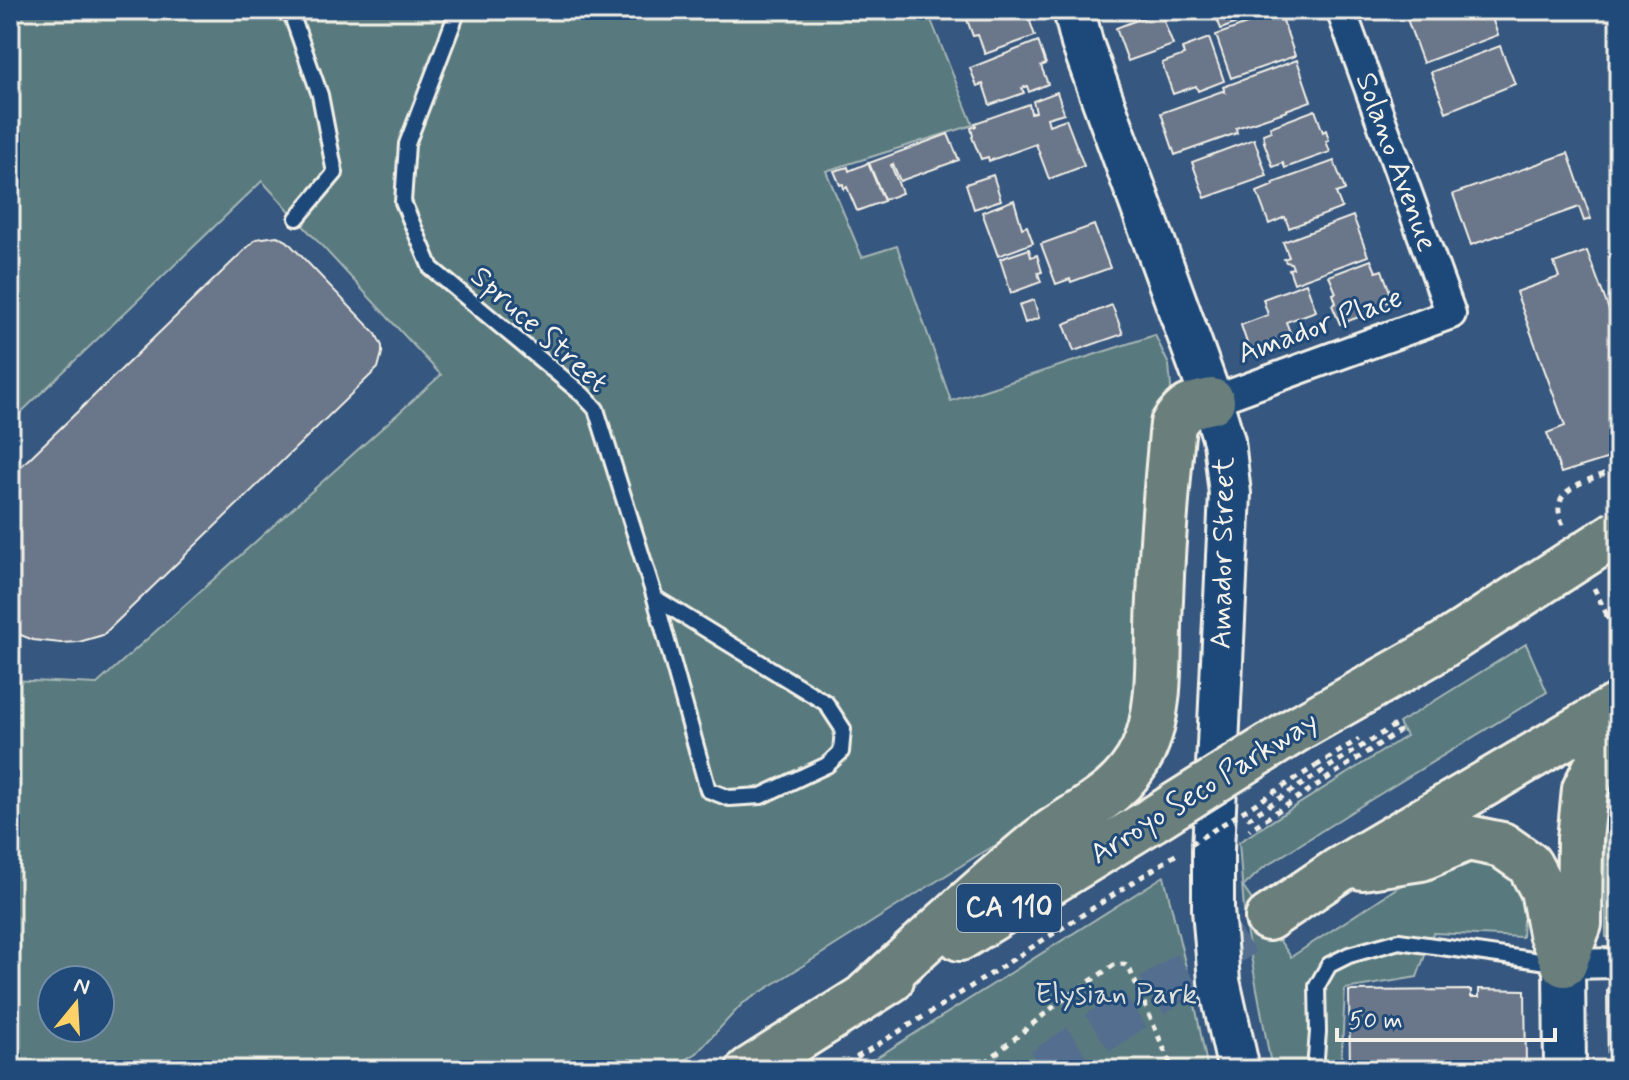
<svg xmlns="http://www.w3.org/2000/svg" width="1629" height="1080" viewBox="0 0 1629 1080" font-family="Mynerve,sans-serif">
<rect width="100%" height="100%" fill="#36577f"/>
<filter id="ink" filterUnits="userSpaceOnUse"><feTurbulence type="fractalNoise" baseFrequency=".0125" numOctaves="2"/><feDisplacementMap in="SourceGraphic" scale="16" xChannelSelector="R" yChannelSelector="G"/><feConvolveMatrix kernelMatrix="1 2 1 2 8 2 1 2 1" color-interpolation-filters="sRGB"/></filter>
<g filter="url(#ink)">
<path fill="#597a7f" stroke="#a6b6b4" stroke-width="2" fill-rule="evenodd" d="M10,10H927L973,125L826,171L862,257L897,246L951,401L1155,335L1169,365L1171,387L1151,684L1126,752L1081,796L975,857L742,1004L697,1053L669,1070H10V680L97,684L441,375L262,181L10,423ZM52,980H100V1028H52Z
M1526,644L1547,692L1367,802L1263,868L1243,887L1291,957L1429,867L1463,851L1502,858L1538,919L1523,920L1522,937L1433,933L1417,977L1345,989L1341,1070H1272L1245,924L1239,842L1406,736L1399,723Z
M1619,775V938L1606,937L1605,804L1611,783Z
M1164,876L1194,1000L1208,1070H857Z"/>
<path fill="#6b768a" stroke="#f4f1e8" stroke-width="2" d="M981,10H1026L1035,36L985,54L978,35L973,36L966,17L971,16L970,13Z
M1209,10H1272L1221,29L1216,16L1212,18Z
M1432,10H1489L1498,35L1423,63L1407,19Z
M1160,11L1173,45L1128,61L1116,28Z
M1280,12L1295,56L1231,78L1216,35Z
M1209,38L1224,81L1198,91L1196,86L1173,94L1162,63L1184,55L1182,48Z
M1038,41L1046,64L1041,66L1048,84L1029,92L1027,86L1022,88L1024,93L990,105L983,84L977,86L970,68Z
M1500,46L1515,84L1446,112L1431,72Z
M1297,60L1311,101L1286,110L1287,111L1236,128L1237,133L1175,155L1161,113L1222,91L1225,92L1223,87Z
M1057,92L1064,113L1047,118L1049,125L1066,119L1084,166L1049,179L1036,144L989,161L988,157L981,159L972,137L973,136L971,128L976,126L975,123L1029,104L1031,113L1036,112L1033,101Z
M1315,110L1323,132L1326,130L1329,140L1326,141L1330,152L1285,168L1283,163L1273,167L1264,142H1265L1263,134L1271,131L1270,127Z
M948,134L959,160L900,181L893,164L891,165L902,193L884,200L869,163Z
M1254,139L1267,176L1205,198L1192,162Z
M1568,153L1591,219L1584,221L1579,207L1471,245L1453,194Z
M1334,161L1345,190L1336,193L1342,208L1289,228L1285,217L1269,224L1257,192L1274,185L1273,183Z
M868,163L884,201L857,211L847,187L844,189L843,184L840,185L834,171L848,167L849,171Z
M993,175L1001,200L974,209L966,184Z
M1014,200L1022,228L1027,226L1033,243L998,256L982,212Z
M1353,216L1368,256L1294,283L1289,269L1293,268L1291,263L1286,262L1284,259L1289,257L1283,242Z
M1094,225L1110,268L1071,282L1070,279L1056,284L1041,244Z
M277,236L287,241L376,334L382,346V353L378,368L103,635L79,642L61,643L33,640L11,631L10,477L256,239Z
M1029,249L1031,257L1037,255L1042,272L1038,273L1041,282L1011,293L1000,259Z
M1587,251L1619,337V455L1561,473L1547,433L1565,426L1516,292L1559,277L1554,263Z
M1371,260L1376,272L1382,270L1390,292L1384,295L1389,306L1340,324L1332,305L1336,303L1333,294L1336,293L1329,276Z
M1306,283L1316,311L1286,322L1293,340L1251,355L1241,325L1268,315L1263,299Z
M1034,300L1039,318L1025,323L1019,305Z
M1112,305L1123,334L1074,351L1064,324Z
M1614,988H1619V1070H1608L1607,990H1614Z
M1479,989L1525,990L1526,1066H1507V1068L1350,1069L1349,991L1471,990V997H1479Z"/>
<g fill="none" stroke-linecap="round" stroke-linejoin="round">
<path stroke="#526e8f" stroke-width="44" stroke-dasharray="44 22" stroke-linecap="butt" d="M1043,1070L1268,918"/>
<g stroke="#f4f1e8" stroke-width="20">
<path id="service" d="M290,10L320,95L335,173L297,218
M458,10L407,144L403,202L431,268L582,394L596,409L655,598L708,790L729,798L761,796L827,765L841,752L843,729L826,703L655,598
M1315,1070L1318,1032L1317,986L1329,965L1349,955L1399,941L1554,963"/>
</g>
<g stroke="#f4f1e8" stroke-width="34">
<path id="minor" d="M1212,401L1451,314L1341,10
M1564,964L1619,963"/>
</g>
<g stroke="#f4f1e8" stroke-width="46">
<path id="secondary" d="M1074,10L1082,43L1212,401L1224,441L1230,494L1213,850V909L1219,981L1239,1070
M1564,964L1565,1070"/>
</g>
<g stroke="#f4f1e8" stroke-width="50">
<path id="motorway" d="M1297,729L1431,653
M1362,867L1421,858L1468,838L1502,845L1529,864L1543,890L1551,933L1564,964
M1268,918L1339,870L1619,705
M960,938L1152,820
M1564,964L1579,924L1580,839L1585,789L1598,763L1619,742
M866,995C921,945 976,893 1034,845C1072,813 1119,800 1143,751C1163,708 1157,647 1160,600C1162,542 1167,483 1173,424C1185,406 1191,405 1212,401
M749,1070L891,980"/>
</g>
<path stroke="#f4f1e8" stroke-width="5" stroke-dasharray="6 6" stroke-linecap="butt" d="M1563,525C1544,485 1595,481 1619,467
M1594,588L1606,613L1619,617
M1606,614L1612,627H1619
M1316,766L1359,739
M1248,817L1249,818L1395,725L1399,731L1249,830
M836,1070L936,1009L1180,852
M976,1070L1057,1004L1114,965L1124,964L1129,968L1173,1070"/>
<use href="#service" stroke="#1f4a7a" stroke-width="14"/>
<use href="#minor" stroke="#1f4a7a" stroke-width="28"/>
<use href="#secondary" stroke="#1f4a7a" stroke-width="40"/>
<use href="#motorway" stroke="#6b7f7c" stroke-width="44"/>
<g stroke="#f4f1e8" stroke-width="50" stroke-linecap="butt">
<path id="motorway-bridge" d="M1431,653L1619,532
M1152,820L1297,729"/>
</g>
<path stroke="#f4f1e8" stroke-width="5" stroke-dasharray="6 6" stroke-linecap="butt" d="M1191,844L1316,766"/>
<use href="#motorway-bridge" stroke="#6b7f7c" stroke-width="44"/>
</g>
</g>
<g text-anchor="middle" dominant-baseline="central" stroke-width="6" stroke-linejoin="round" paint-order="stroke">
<rect fill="#1f4a7a" stroke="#b4bfc7" stroke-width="2" x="957" y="884" width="104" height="48" rx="6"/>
<g font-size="28" font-weight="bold" fill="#f4f1e8">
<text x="1009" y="908">CA 110</text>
</g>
<g font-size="30" fill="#f4f1e8" stroke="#1f4a7a">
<text transform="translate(1396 162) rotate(70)">Solano Avenue</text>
<text transform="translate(1320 326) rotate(-20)">Amador Place</text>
<text transform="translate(539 330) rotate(42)">Spruce Street</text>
<text transform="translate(1223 553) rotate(-89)">Amador Street</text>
<text transform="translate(1204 788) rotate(-32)">Arroyo Seco Parkway</text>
</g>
<g font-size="30" fill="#dddfd8" stroke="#1f4a7a">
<text x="1116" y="994">Elysian Park</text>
</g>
</g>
<rect width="1629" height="1080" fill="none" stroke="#1f4a7a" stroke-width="40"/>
<rect x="20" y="20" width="1589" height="1040" fill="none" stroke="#f4f1e8" stroke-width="3" filter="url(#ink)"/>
<g transform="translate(76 1004) rotate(18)"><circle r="38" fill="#1f4a7a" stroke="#748da6" stroke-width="2"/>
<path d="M0-6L14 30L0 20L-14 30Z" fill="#ffd166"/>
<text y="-12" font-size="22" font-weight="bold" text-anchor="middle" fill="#f4f1e8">N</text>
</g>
<path d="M1337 1028v12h218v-12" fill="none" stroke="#f4f1e8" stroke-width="4"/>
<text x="1349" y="1028" font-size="24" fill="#f4f1e8" stroke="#1f4a7a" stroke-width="6" paint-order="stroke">50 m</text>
</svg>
